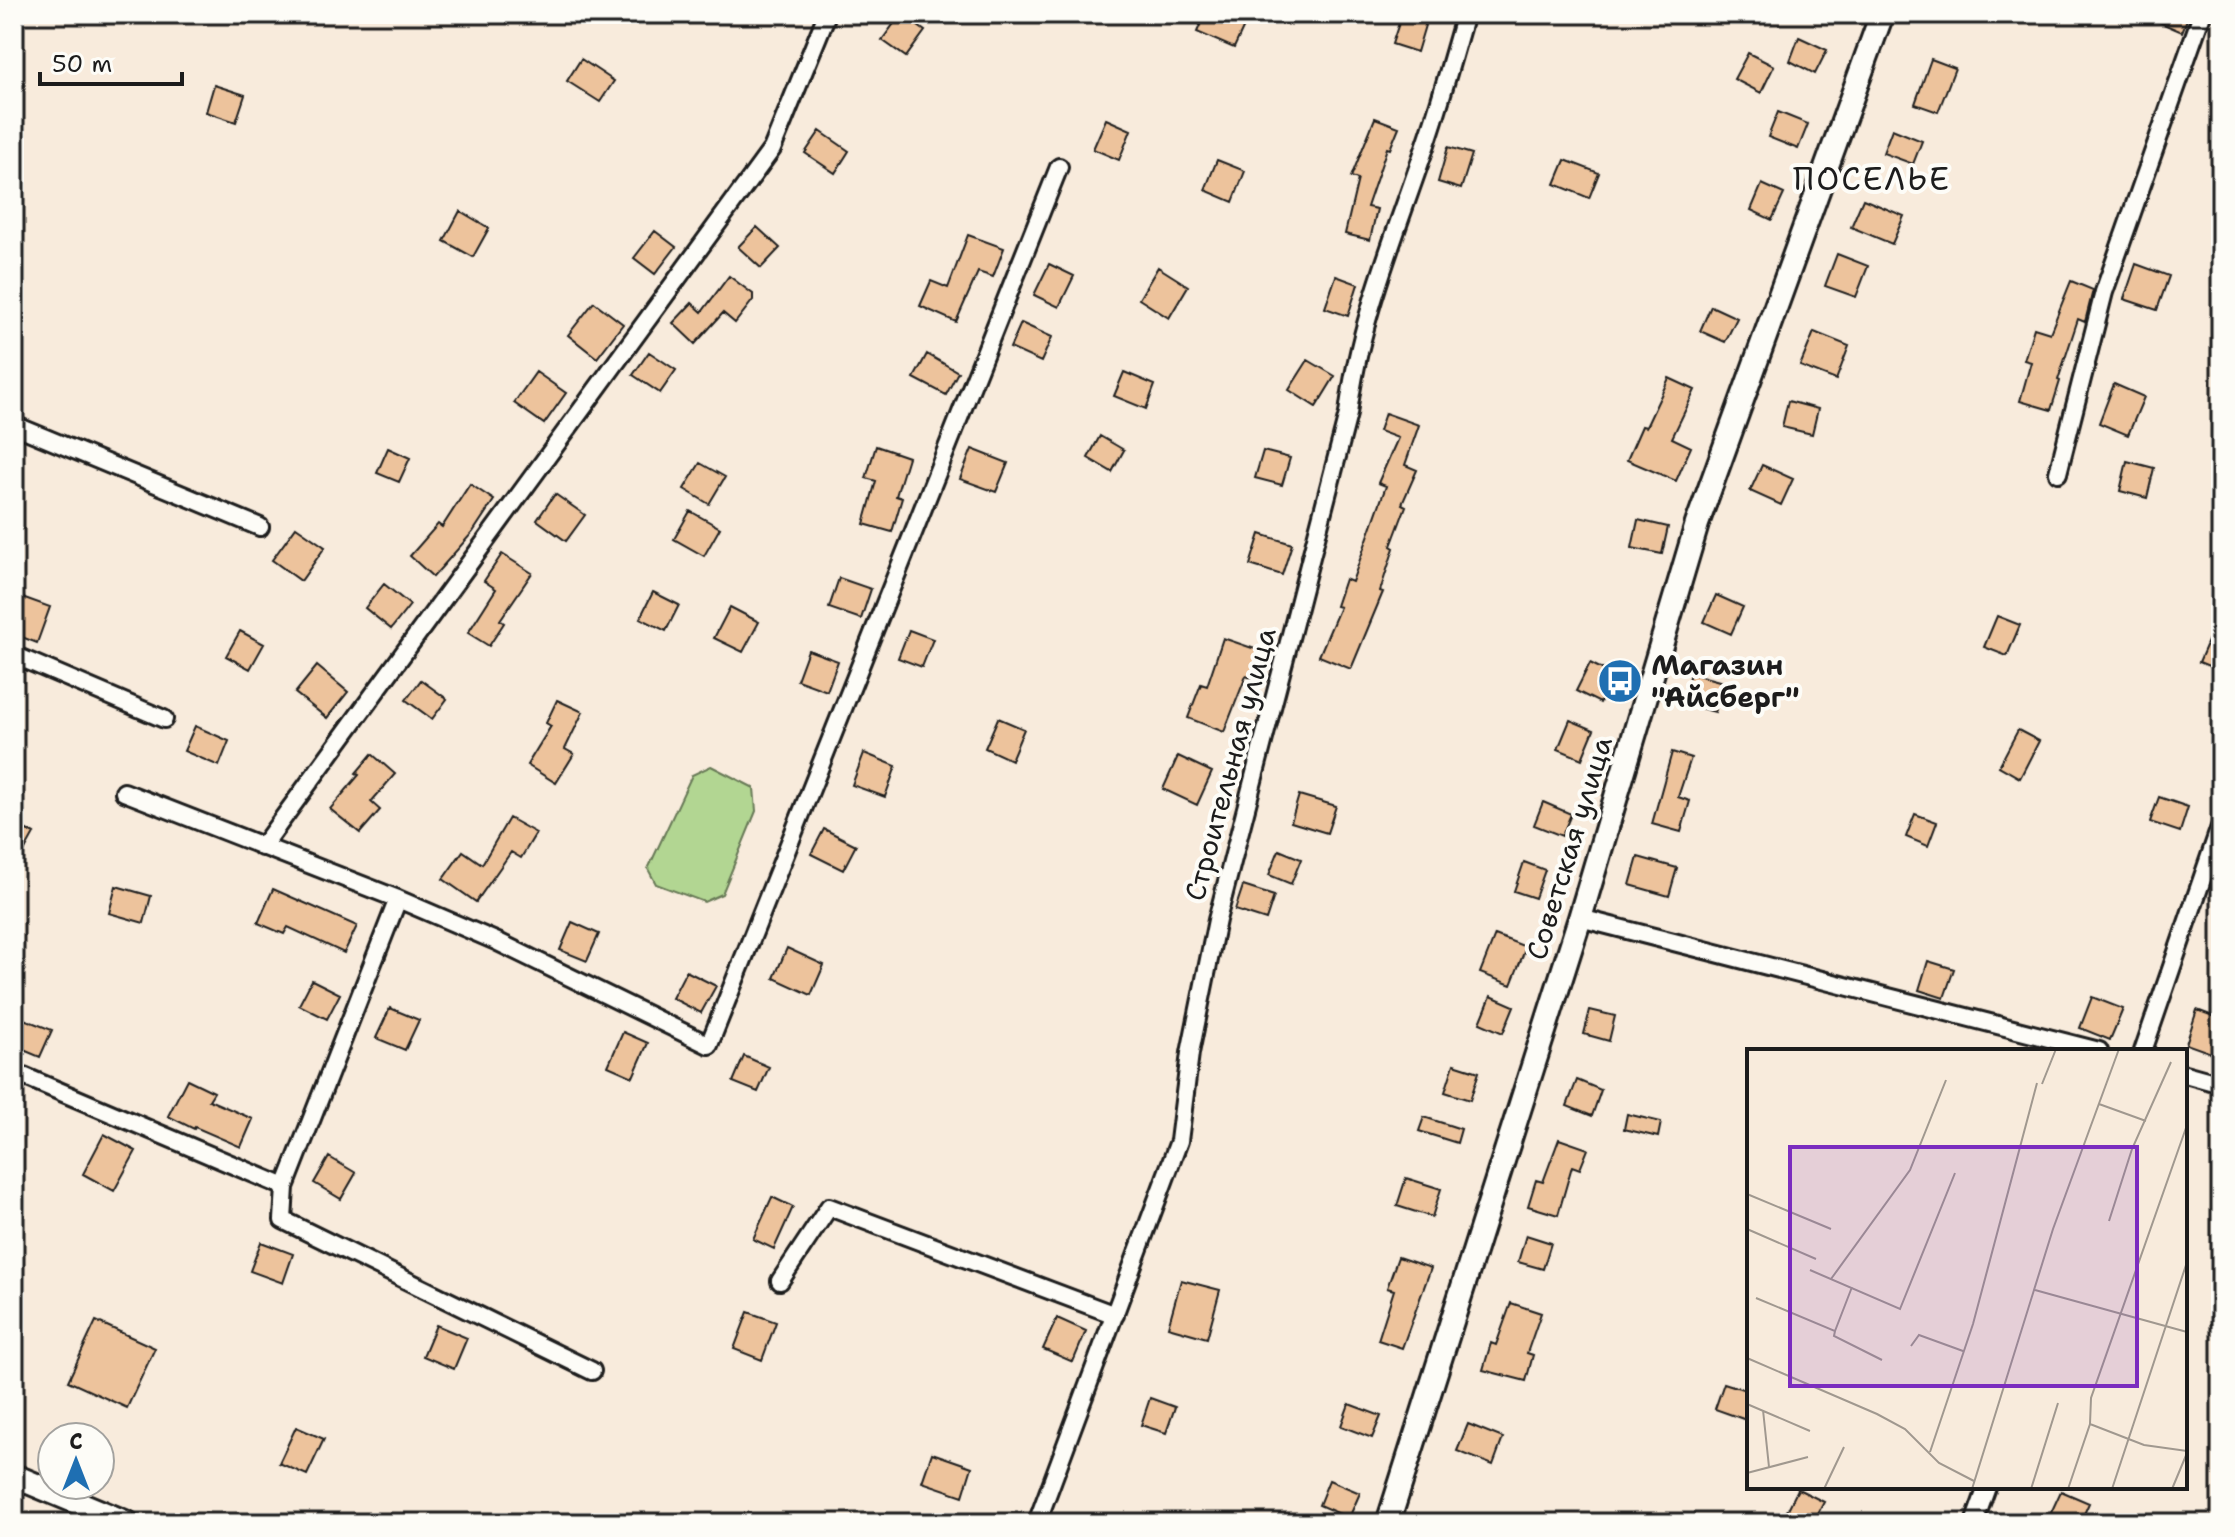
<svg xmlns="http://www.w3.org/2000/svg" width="2235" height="1537" viewBox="0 0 2235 1537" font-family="'Shantell Sans',sans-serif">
<rect width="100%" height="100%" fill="#f8ebdc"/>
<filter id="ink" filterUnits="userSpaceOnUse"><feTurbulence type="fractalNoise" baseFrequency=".0125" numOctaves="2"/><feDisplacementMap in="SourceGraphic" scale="16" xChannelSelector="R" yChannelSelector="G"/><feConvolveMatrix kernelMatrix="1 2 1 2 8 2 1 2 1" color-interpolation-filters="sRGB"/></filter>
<g filter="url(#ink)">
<path fill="#b2d692" stroke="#677957" stroke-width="2" d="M711,766L754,788L756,811L722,894L704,902L656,884L648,869L692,775Z"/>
<path fill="#edc39c" stroke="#1c1c1c" stroke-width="2" d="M901,14L925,31L906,57L882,40Z
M1205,14H1233L1247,20L1234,48L1197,32Z
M1402,14L1426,22L1417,52L1392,44Z
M2140,14H2189L2182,32Z
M1799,37L1827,50L1815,74L1790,61Z
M1748,53L1774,66L1761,93L1734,79Z
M581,59L614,81L600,102L567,81Z
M1931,59L1955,68L1938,112L1915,104Z
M214,85L245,95L236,122L206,112Z
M1778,112L1808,124L1798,149L1768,137Z
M1375,118L1399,127L1390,149L1387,148L1367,207L1377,209L1370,240L1345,234L1358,179L1351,177Z
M1106,119L1131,130L1119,160L1093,149Z
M1892,129L1922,141L1913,164L1883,153Z
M820,131L849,151L835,173L805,153Z
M1448,147L1472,154L1461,189L1438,182Z
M1217,160L1245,171L1233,202L1205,190Z
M1565,160L1599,173L1589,198L1555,184Z
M1762,184L1784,194L1772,220L1751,210Z
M1863,199L1904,216L1892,244L1851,227Z
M460,211L489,228L473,257L444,241Z
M757,227L780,248L761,268L738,247Z
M655,231L676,247L655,274L634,258Z
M968,235L1004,248L993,277L978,272L956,322L920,306L931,281L948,288Z
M1837,254L1868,266L1856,297L1825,286Z
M1049,264L1074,276L1059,307L1034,295Z
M2136,264L2169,276L2157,310L2124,299Z
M1158,267L1188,286L1169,318L1139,299Z
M729,276L753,294V300L735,323L723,313L695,344L673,323L692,303L702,312Z
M1336,276L1358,284L1348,316L1325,308Z
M2071,281L2093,290L2085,322L2078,319L2058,380L2060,381L2051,410L2020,401L2031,362L2024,360L2034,328L2050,333Z
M594,302L623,324L597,358L568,335Z
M1711,306L1737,318L1725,342L1700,331Z
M1021,323L1052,337L1041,362L1010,348Z
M1814,332L1849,346L1836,380L1800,366Z
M649,352L676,370L660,393L633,375Z
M927,354L958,372L946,395L914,378Z
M1308,360L1335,376L1316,407L1289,390Z
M536,372L566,393L544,424L514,403Z
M1124,372L1155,385L1146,409L1114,396Z
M1669,378L1695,390L1672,438L1691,447L1676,481L1627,460L1642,426L1646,427Z
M2114,384L2144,397L2128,435L2099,423Z
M1788,401L1818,409L1812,434L1782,427Z
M1385,413L1419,425L1405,465L1417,470L1402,504L1406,506L1391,546L1394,548L1380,591L1383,592L1351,669L1319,656L1340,607L1336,606L1345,579L1352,582L1386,486L1378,483L1398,438L1379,431Z
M1100,436L1124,450L1112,472L1088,458Z
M876,446L908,457L896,496L902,498L892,532L864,524L876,481L866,478Z
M388,448L410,458L399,482L377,473Z
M972,449L1008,463L996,492L960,479Z
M1263,451L1290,458L1282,485L1255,478Z
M2127,461L2154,468L2147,498L2120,491Z
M700,463L725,477L709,504L684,489Z
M1762,465L1793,479L1781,505L1750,491Z
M470,484L494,500L473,532L433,577L410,556L438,524L442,527Z
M555,494L585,515L566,541L537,520Z
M690,511L720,528L704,556L674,539Z
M1638,520L1668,527L1662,554L1632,548Z
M296,527L325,547L301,581L272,560Z
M1260,534L1292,544L1282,575L1250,565Z
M502,554L532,573L500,620L504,623L489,646L468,633L496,589L484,581Z
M839,578L871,589L861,619L829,608Z
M384,584L410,605L391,629L365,608Z
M653,592L679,605L666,631L640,618Z
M1716,595L1743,607L1731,634L1704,622Z
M22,597L50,607L37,643L14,634V617Z
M730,607L759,622L743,652L714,638Z
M2221,611V671L2199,662Z
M1997,616L2020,625L2007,656L1984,647Z
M909,630L933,639L922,667L898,658Z
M240,631L264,644L250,669L226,656Z
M1223,638L1264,652L1254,679L1246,676L1224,732L1188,718L1201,684L1207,686Z
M808,650L838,661L827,691L797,680Z
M1590,663L1614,675L1600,703L1576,691Z
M317,666L348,692L327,718L295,693Z
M1690,673L1723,682L1715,712L1682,703Z
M421,680L447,699L432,719L406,700Z
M557,700L583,712L565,749L574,754L556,783L527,765L551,726L546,723Z
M998,718L1024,729L1011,760L985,748Z
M1570,720L1594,730L1582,759L1558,749Z
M195,726L229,741L219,766L184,751Z
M2018,730L2039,741L2020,778L1999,766Z
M1672,752L1691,758L1678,797L1690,801L1681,832L1652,824Z
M864,753L896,766L885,797L852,785Z
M372,754L395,774L371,802L380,810L360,833L330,809L359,775L356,773Z
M1178,756L1212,772L1197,805L1163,789Z
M1299,795L1336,806L1327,833L1291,822Z
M2159,797L2188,807L2180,832L2150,822Z
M1543,802L1571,814L1562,836L1534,825Z
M1915,814L1937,822L1928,846L1906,837Z
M509,818L536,833L521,858L511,852L476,902L443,879L463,851L482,864Z
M14,823L34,834L14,870Z
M824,829L856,845L843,870L811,854Z
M1279,850L1301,859L1291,884L1269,875Z
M1638,857L1677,868L1669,896L1630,885Z
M1524,862L1545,870L1535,898L1514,891Z
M116,886L151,896L144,923L109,913Z
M1243,886L1274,896L1266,920L1235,910Z
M273,889L357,926L344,953L288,927L284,934L258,923Z
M572,922L599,934L587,961L560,950Z
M1495,935L1526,947L1511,985L1480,973Z
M787,948L824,965L811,995L774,978Z
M1928,961L1954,969L1944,998L1919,990Z
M686,971L716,986L701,1013L672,998Z
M312,980L340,994L327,1019L299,1005Z
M1491,996L1514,1006L1503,1033L1480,1023Z
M2092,997L2123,1009L2110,1040L2080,1028Z
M390,1008L419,1020L405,1050L376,1038Z
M1590,1010L1615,1016L1609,1041L1584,1034Z
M2197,1010L2221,1019V1033L2214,1054L2186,1044Z
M21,1018L52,1030L40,1057L14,1046V1035Z
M623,1032L648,1043L633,1077L608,1066Z
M744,1056L769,1067L758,1092L733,1082Z
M1454,1064L1479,1072L1470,1100L1445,1092Z
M187,1079L214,1092L209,1100L253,1119L241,1147L195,1127L194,1129L168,1116Z
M1577,1080L1601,1090L1592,1116L1567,1106Z
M1627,1114L1661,1122L1658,1137L1624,1129Z
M1424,1117L1461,1129L1457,1143L1419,1131Z
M104,1134L136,1151L114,1191L83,1174Z
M1559,1139L1588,1149L1580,1169L1572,1166L1558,1215L1528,1206L1536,1180L1543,1182Z
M329,1157L356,1173L341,1199L314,1183Z
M1406,1178L1441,1189L1432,1217L1397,1206Z
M772,1197L793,1207L774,1249L753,1239Z
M1526,1235L1551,1243L1543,1269L1518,1262Z
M261,1242L293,1254L283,1283L250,1271Z
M1398,1257L1431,1268L1402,1348L1378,1340L1394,1290L1387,1288Z
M1181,1280L1220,1290L1207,1338L1168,1327Z
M1511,1303L1541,1313L1527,1353L1533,1355L1526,1381L1483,1370L1491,1343L1496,1345Z
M748,1312L776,1322L762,1360L734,1349Z
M1057,1318L1086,1331L1073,1362L1043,1349Z
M96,1321L155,1348L127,1408L68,1381Z
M436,1325L467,1338L454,1369L423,1356Z
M1724,1383L1749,1391V1421L1715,1409Z
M1150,1398L1175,1407L1166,1433L1141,1425Z
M1349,1404L1381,1416L1372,1438L1341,1426Z
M1468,1424L1503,1438L1493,1465L1457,1451Z
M296,1427L324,1439L307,1475L279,1463Z
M932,1453L972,1467L963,1496L922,1482Z
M1329,1480L1360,1493L1349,1518L1319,1505Z
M1798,1489L1824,1502L1813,1523H1795L1784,1517Z
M2061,1491L2089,1503L2080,1523H2062L2049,1517Z"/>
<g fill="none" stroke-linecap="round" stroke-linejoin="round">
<g stroke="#1c1c1c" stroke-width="22">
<path id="street" d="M14,425L260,527
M2058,473L2104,292L2202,14
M14,655L164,719
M124,792L398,899L498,942L709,1045L1059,167
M262,847L772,149L827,14
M1580,918L2099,1051
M2143,1051L2221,824
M14,1072L285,1187L283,1220L592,1371
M2185,1074L2221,1084
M285,1187L398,899
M780,1281L829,1207L1115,1315
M1039,1523V1517L1179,1141L1190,1053L1217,920L1348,414C1360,312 1403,218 1434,120C1445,85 1455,49 1465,14
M1974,1523L1987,1487"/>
</g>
<g stroke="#1c1c1c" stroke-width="28">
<path id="secondary" d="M14,1476L127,1523
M1388,1523L1580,918L1697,524L1882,14"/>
</g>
<use href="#street" stroke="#fdfcf7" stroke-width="16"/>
<use href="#secondary" stroke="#fdfcf7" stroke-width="22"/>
</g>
</g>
<defs>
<g id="bus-disc" transform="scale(2.3)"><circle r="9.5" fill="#1f6fb2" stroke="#fdfcf7"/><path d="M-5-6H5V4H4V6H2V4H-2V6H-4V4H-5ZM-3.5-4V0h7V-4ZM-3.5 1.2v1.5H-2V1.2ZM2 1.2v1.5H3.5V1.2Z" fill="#fff"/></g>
</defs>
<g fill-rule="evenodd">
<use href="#bus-disc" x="1620" y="681"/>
</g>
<g text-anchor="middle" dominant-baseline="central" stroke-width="8" stroke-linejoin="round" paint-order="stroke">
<g font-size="28" font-weight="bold" fill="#1c1c1c" stroke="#fdfcf7" text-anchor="start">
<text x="1651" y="665">Магазин<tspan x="1651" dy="32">"Айсберг"</tspan></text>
</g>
<g font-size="28" fill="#1c1c1c" stroke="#fdfcf7">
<text transform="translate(1230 764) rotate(-75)">Строительная улица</text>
<text transform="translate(1569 848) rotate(-73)">Советская улица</text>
</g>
<g font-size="32" letter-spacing="2" fill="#1c1c1c" stroke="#fdfcf7">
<text x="1872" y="178">ПОСЕЛЬЕ</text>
</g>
</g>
<g transform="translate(1747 1049)">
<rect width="440" height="440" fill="#f8ebdc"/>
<path fill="none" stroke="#a0988f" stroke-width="2" d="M295,35L309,0M352,55L399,72M0,145L84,180M362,172L385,100L424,13M0,180L69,210M63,221L153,260L208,124M84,230L163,121L199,31M288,241L440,283M9,249L88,282L87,287L135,311M88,282L105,238M164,297L172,286L216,302M0,309L130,365L158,380L192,414L227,432M0,355L63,382M16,361L22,418M343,375L397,396L440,402M183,403L226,275L290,34M0,424L61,408M77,440L97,398M225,440L306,180L372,0M284,440L311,354M321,440L343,375L344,349L440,76M365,440L440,213M425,440L440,404"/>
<path fill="#7b2cbf" fill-opacity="0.15" stroke="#7b2cbf" stroke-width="4" d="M43,98H390V337H43Z"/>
<rect width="440" height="440" fill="none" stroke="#1c1c1c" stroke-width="4"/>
</g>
<rect width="2235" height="1537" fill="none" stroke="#fdfcf7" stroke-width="48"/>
<rect x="24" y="24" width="2187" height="1489" fill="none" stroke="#1c1c1c" stroke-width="3" filter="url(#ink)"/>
<g transform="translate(76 1461)"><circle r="38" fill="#fdfcf7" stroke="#a3a29f" stroke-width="2"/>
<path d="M0-6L14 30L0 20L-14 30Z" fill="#1f6fb2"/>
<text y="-12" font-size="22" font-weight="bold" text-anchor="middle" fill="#1c1c1c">С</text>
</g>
<path d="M40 72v12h142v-12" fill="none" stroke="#1c1c1c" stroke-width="4"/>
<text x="52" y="72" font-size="24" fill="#1c1c1c" stroke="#fdfcf7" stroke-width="6" paint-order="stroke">50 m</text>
</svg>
